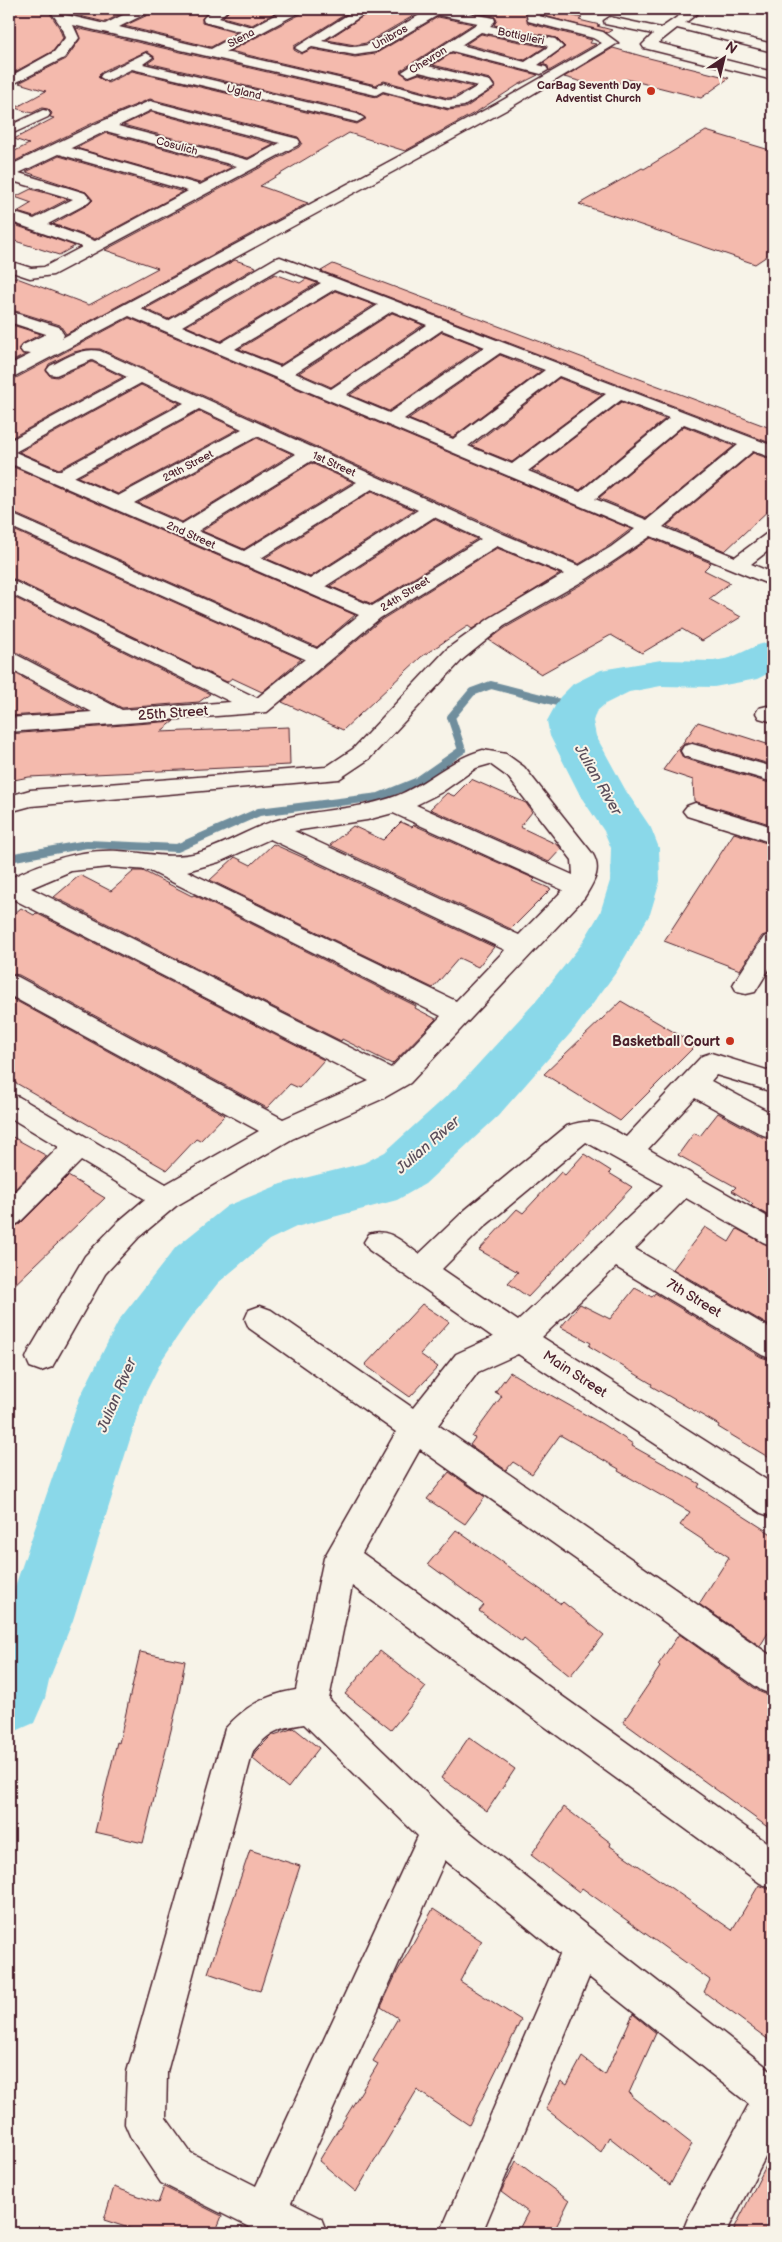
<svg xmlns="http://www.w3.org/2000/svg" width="782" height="2242" viewBox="0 0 782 2242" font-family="'Balsamiq Sans',sans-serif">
<rect width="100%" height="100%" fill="#f7f3e8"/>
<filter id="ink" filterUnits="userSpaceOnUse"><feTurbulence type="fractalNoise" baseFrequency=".02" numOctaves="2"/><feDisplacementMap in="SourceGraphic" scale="10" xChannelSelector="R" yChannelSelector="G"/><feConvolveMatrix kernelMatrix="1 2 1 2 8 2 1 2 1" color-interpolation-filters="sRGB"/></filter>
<g filter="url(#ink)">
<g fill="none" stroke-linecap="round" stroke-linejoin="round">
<path stroke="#708e9d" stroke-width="8" d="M9,858L87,844L177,848L259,812L379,797L416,782L462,750L451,717L472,692L491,685L576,707"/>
<path fill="#8ad8e9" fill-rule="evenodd" d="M773,641V671L757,679L714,687L661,686L629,692L605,704L596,712L593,721L596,736L626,791L651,828L659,848L660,881L650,914L617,971L575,1028L498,1116L425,1184L397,1200L296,1227L269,1240L218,1283L186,1324L163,1358L143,1398L73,1620L49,1680L45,1698L34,1723L9,1734V1604L80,1397L119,1320L176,1247L227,1206L281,1184L364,1163L385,1152L458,1086L537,1000L581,945L600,913L610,881L611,848L604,831L581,797L550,736L547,721L560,697L573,684L601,670L661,660L714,661L730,658L758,645Z"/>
</g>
<path fill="#f4baad" stroke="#4a1f2b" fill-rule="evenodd" d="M9,9H47L59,27L63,38L53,51L9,75Z
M63,9H131L105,22L67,13Z
M152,9H213L202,18V23L237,33L211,47L124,26L150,14Z
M231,9H282L252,25L223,17Z
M303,9H354L294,46V50L301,54L312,49L355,57L375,54L438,17L473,24L400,71L408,78L419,74L473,87L455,97L448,98L384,81L376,85L230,51L301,14Z
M374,9H421L422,11L366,43L355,45L327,40Z
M456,9H525L528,23L592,40L590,43L596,44L549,71L548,66L542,64L565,47L556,38L494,25L497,20L494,16Z
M544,9L582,18L579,20L600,25L597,26L612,30L607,33L541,15Z
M76,28L376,97L383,93L448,110L465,108L496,87L490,79L433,65L452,53L538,75L518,85L478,111L405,151L349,133L260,186L308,203L66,334L60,325L9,309V275L89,305L158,268L105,250L299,147L302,143L298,137L150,99L97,121L9,164V154L29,144L14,139L54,118L50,117L52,113L48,109L42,108L32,113L15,108L46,91L19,83L66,59L80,39ZM147,51L155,58L148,63L357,112L366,119L357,124L132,71L108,83L98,77L101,72Z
M481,34L545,47L525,60L466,44Z
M613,48L645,57L729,78L701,98L626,79L609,89L564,77Z
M151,112L275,144L248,158L123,125Z
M706,131L773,151V252L755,264L579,204L642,168L644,169Z
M106,133L232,167L200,183L76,148Z
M59,156L183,192L95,239L53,224L89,204L93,200L86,192L26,172Z
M31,189L68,199L34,217L17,212L32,203L15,197Z
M9,223L75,246L59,255L9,239Z
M235,260L256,267L168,319L145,309Z
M333,264L773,429V444L321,271Z
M275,274L300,283L306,279L317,283L221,341L186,326Z
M335,291L374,305L280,365L239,349Z
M392,313L423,325L331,387L299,373Z
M129,318L631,529L610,545L579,564L504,532L100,349H87L74,352L49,364L46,371L50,376L57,377L92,362L123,377L9,439V379L16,378Z
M9,324L41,334L22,344L18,349L25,355L9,363Z
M442,332L481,347L389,411L350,395Z
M500,355L541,371L453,437L408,419Z
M559,378L602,395L512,462L472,446Z
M141,385L180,403L59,469L19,452Z
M621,402L665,419L580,490L532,470Z
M199,411L238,429L118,494L78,477Z
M684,426L734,446L647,518L599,498Z
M257,438L292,454L182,522L138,503Z
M753,453L773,460V506L725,551L667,526Z
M311,463L353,482L244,549L202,531Z
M9,465L355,615L317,647L9,511Z
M372,491L414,510L310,577L265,558Z
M434,519L477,539L372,604L330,586Z
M9,528L301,659L262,692L232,678L227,682L9,577Z
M651,538L711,563L704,570L730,583L709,599L741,617L702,641L682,629L642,653L611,635L541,674L489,640L505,628L589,580Z
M497,548L560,574L472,629L468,626L421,657L343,730L282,702L381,620Z
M9,595L210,694L199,702L122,708L18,653L9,652Z
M9,670L85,711L9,716Z
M174,721L160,732L289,727L290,765L29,777L9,781V734Z
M698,722L773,746V765L693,742L684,744L679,750L683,758L773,784V825L694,801L693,780L663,770Z
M471,779L526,803L532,812L520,827L558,845L561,849L549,862L430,809L447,793L454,796Z
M401,822L412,827L414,825L535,879L533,881L551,889L511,929L330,845L353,826L383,840Z
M734,833L773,845V932L762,936L740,970L664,941Z
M273,844L311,861L494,947L478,967L459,958L433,988L210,880L235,857L251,865Z
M134,871H143L192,896L194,895L416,1006L415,1008L436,1019L392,1064L342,1039L341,1041L54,897L80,875L111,891Z
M21,908L34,915L36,913L324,1060L299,1088L290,1084L267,1108L19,975L9,973V918Z
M9,997L225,1115L200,1141L196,1139L167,1170L9,1079Z
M621,1001L696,1045L620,1121L544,1074Z
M718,1113L762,1137L773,1140V1218L751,1206L753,1204L732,1191L736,1187L678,1155L694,1133L700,1136Z
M9,1135L47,1156L9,1195Z
M584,1154L611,1171L609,1173L632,1187L528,1297L508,1283L518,1272L479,1250L517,1209L523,1213L561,1172L565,1175Z
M68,1176L105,1198L9,1290V1229L20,1224Z
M705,1227L729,1242L737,1229L773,1248V1328L673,1269Z
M635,1288L652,1297L655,1293L761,1357L773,1361V1460L718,1427L719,1425L651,1386L652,1384L589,1346L591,1343L561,1327L580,1304L610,1319Z
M422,1304L449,1322L420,1354L438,1367L410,1397L365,1365Z
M510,1372L548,1395L549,1394L602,1424L633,1444L632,1446L700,1484L698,1487L773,1535V1625L760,1646L699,1604L729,1557L680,1525L690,1512L618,1471L619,1469L560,1435L532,1474L513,1462L506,1470L470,1445L475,1438L472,1437L502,1396L495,1392Z
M449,1472L485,1497L465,1524L427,1499Z
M456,1530L561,1604L563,1602L604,1635L570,1676L524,1639L522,1642L479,1611L484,1605L428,1564Z
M679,1634L760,1692L773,1697V1831L623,1722L660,1667L658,1665Z
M380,1651L426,1687L391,1730L345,1694Z
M140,1652L185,1661L177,1706L143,1843L95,1832L117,1742L119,1743Z
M294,1728L319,1748L288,1788L253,1759L255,1752L271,1736Z
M469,1737L515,1769L487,1811L441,1778Z
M564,1807L611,1843L610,1846L732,1930L759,1885L773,1891V2043L704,1992L710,1980L582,1888L579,1892L531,1855Z
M250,1850L300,1866L260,1991L208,1973Z
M433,1909L482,1941L460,1981L521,2020L469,2125L417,2090L356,2192L319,2161L378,2064L373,2061L398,2018L381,2007L397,1972Z
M633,2014L656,2033L629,2093L632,2094L631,2096L692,2144L670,2185L609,2137L601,2152L546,2109L561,2081L567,2085L582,2057L605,2075Z
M773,2152V2233H732Z
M516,2161L569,2201L553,2233H517L528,2212L501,2192Z
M114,2187L158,2203L164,2187L222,2216L215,2233H144L104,2220Z"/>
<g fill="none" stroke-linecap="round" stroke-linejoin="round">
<g stroke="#4a1f2b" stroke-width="3">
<path id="minor" d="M49,9H61L66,15L105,24L135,9H150L149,12L119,27L211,49L242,32L204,22L203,19C210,10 218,8 229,9L219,18L252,27L286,9H301L300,12L225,52L377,87L379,84L384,83L448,100L456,99L478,86L419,72L409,76L402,72L478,23L438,15L375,52L355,55L312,47L302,52L295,48L357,9H372L322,41L355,47L367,45L425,12L423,9H447L494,18L495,21L490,26L555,39L563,47L538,65L546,67L548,70L541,74L452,51L428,66L490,81L494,87L464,106L448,108L383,91L376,95L73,25L79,38L64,58L9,86V77L54,52L65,38L61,26ZM481,32L546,45L548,47L525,62L461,45Z
M527,9H542L539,13V16L603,32L618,43L506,110L141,309L168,321L274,259L280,257L773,446V458L753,451L663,527L735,557L766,534L773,532V547L751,564L773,573V586L651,536L588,578L504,626L463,659L369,759L339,779L31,806L9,812V796L30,790L326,767L353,749L447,649L490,618L564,574L497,546L380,618L267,712L9,732V718L92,712L9,668V654L17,655L122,710L231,702L9,593V579L257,698L305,659L9,526V513L317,649L359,615L9,463V441L127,377L92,360L56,375L50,374L47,370L50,366C66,358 82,347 100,351L503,534L579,566L611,547L635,529L129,316L15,376L9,377V365L31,354L23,353L20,349L23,345L46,334L9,322V311L59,327L64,335L62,338L496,104L602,43L593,38L528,21L526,11ZM281,268L321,283L221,343L182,326ZM335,289L378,305L280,367L235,349ZM392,311L427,325L331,389L295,373ZM442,330L485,347L389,413L346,395ZM500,353L545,370L453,439L404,419ZM559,376L606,394L512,464L468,446ZM141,383L184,403L59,471L15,452ZM621,400L669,418L580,492L528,471ZM199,409L242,429L118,496L74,477ZM684,424L738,445L647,520L595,499ZM257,436L296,454L182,524L134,503ZM311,461L357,482L244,551L198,531ZM372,489L418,510L310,579L261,558ZM434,517L481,539L372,606L326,586Z
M689,9H703L685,23L773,44V52L677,28L658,43L773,72V80L644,48L642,45L653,34L605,24L604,21L610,17L661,28Z
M146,53L153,57L143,64L357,114L364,118L357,122L132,69L107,81L100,77L102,74Z
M150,101L298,139L300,142L298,145L53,275L30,278L9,271V261L31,268L44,267L82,247L9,221V211L34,219L73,199L9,180V166L98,123ZM151,110L280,143L248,160L118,126ZM106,131L237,166L200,185L71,148ZM59,154L188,191L95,241L48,224L88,203L91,200L85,193L19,173Z
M43,110L48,111L50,114L48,117L9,135V126Z
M767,706L773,708V722L759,718L756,713L759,708Z
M692,744L773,767V782L684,756L681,751L684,746Z
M483,750L506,754L524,767L592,853C603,870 593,883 584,898L410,1083L382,1099L292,1139L176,1206L139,1237L105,1274L52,1367L41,1371L30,1367L26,1358L30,1349L85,1256L119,1221L145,1199L81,1161L19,1223L9,1227V1197L59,1147L9,1117V1094L19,1097L166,1184L259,1131L9,995V975L18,977L283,1119L369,1081L9,897V879C43,862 78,849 118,851C143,852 171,860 197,853C226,845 251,827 281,819C319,809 359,810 396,796C427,784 450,759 483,750ZM490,764L508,777L572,860L573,875L416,805L442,792L476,768ZM393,813L563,890L519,935L294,831L367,820ZM270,839L505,950L456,1001L187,871L219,862ZM109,867L148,870L441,1016L391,1068L31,888L71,871Z
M695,803L773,827V843L687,816L683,811L687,806Z
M773,934V963L755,992L746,994L737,992L733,985L737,978L764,937Z
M711,1053L773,1072V1092L716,1075L711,1081L773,1114V1138L763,1135L695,1098L648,1149L773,1220V1246L763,1242L686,1198L635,1249L773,1330V1359L762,1355L616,1267L542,1337L773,1484V1517L761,1513L518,1354L478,1372L438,1425L773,1657V1695L761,1690L420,1449L362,1553L773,1847V1889L760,1883L352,1586L329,1699L452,1818L596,1933L773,2072V2142L726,2233H682L688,2218L749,2104L589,1977L482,2233H440L560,1954L445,1860L291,2203L321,2218L327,2233H261L161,2183L131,2138L125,2124L127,2072L225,1729C245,1706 266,1695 296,1690L324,1558L396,1432L249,1328L245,1319L249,1310L260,1306L271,1310L413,1408L456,1354L493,1337L369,1250L364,1242L369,1234C389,1227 403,1243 419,1254L465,1210L567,1126C594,1117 602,1123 626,1137L702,1056ZM586,1142L663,1185L518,1321L442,1269L485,1226ZM304,1724L418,1836L256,2186L191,2153L166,2118L167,2072L253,1751C270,1731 279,1728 304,1724Z"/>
</g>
<use href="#minor" fill="#f7f3e8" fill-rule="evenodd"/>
</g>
</g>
<g fill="#c8321e" stroke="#f7f3e8" stroke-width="2">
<circle cx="651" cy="91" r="5"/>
<circle cx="730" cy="1041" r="5"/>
</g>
<g text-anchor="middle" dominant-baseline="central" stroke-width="4" stroke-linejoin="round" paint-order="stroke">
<g font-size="11" fill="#4a1f2b" stroke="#f7f3e8">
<text transform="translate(521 36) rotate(12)">Bottiglieri</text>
<text transform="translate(390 37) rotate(-30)">Unibros</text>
<text transform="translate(241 38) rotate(-28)">Stena</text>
<text transform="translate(428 60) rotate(-32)">Chevron</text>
<text transform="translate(244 92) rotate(13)">Ugland</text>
<text transform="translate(177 146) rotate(15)">Cosulich</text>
<text transform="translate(334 464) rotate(24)">1st Street</text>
<text transform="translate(188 466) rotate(-28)">29th Street</text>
<text transform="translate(191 535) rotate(24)">2nd Street</text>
<text transform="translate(405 594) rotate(-32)">24th Street</text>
</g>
<g font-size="11" font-weight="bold" fill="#4a1f2b" stroke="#f7f3e8" text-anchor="end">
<text x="641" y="85">CarBag Seventh Day<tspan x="641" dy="13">Adventist Church</tspan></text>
</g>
<g font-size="14" fill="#4a1f2b" stroke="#f7f3e8">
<text transform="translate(173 713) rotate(-4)">25th Street</text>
<text transform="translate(694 1298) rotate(31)">7th Street</text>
<text transform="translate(575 1374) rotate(33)">Main Street</text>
</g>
<g font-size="14" font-weight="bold" fill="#4a1f2b" stroke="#f7f3e8" text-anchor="end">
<text x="720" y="1041">Basketball Court</text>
</g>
<g font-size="15" font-style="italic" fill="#5a4d5a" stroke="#f7f3e8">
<text transform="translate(598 780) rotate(60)">Julian River</text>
<text transform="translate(428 1145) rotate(-41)">Julian River</text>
<text transform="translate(117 1395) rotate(-67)">Julian River</text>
</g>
</g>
<rect width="782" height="2242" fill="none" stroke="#f7f3e8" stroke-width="30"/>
<rect x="15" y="15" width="752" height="2212" fill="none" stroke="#4a1f2b" stroke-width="2" filter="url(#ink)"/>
<g transform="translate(724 58) rotate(35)" stroke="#f7f3e8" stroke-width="4" paint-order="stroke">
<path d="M0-4L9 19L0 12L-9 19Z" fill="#4a1f2b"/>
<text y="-8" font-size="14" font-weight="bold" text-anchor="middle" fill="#4a1f2b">N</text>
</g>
</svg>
